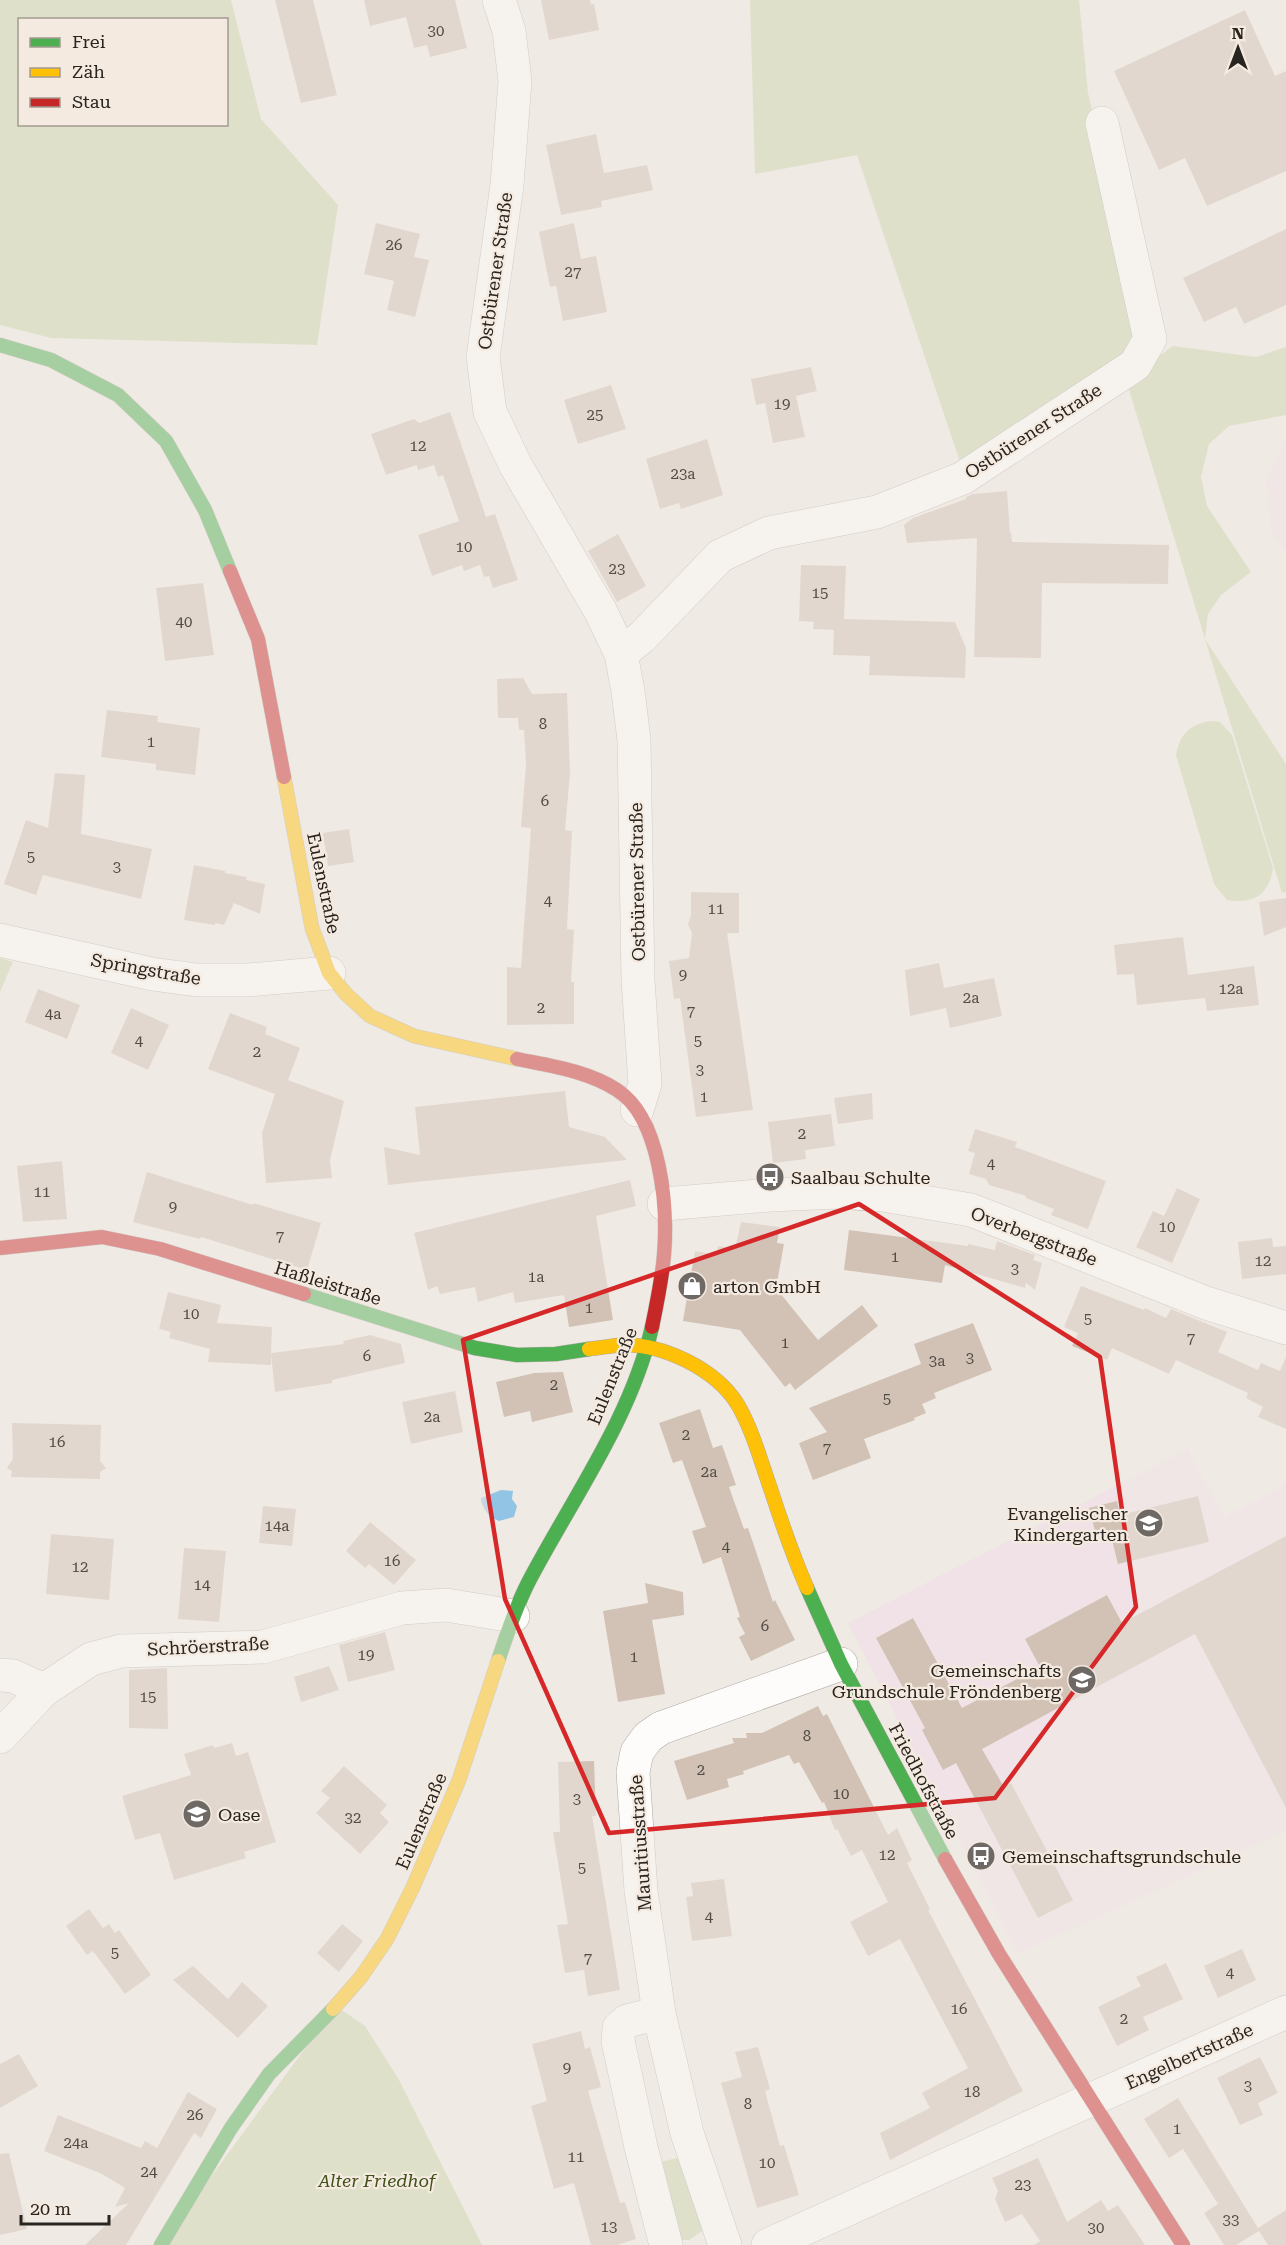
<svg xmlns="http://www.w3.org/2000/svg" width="1286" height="2245" viewBox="0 0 1286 2245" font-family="'Roboto Serif',serif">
<rect width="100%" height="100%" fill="#f0eae4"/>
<path fill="#f0e2e7" d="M1286,440V552L1272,533L1266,482Z
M1188,1449L1224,1517L1286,1484V1831L1018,1954L848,1623Z"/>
<path fill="#cad5ac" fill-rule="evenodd" d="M0,0H231L261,119L338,205L317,345L51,338L0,325ZM20,20H226V124H20Z
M750,0H1079L1088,93L1130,274L1134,357L964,474L857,155L755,174Z
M1173,346L1256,357L1286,347V415L1229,426L1209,444L1201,477L1207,506L1251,572L1221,595L1208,614L1205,639L1126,380Z
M1205,639L1286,764V892L1282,893Z
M1210,721L1220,722L1232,735L1273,868C1269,895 1254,904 1227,900L1214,884L1176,755C1180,734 1189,725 1210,721Z
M0,958L13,962L0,992Z
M336,2006L365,2026L398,2078L482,2245H161Z
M682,2157L703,2222L702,2231L689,2240H681L651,2164Z"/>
<path fill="#92c4e5" d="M501,1490L513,1491L512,1499L517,1506L514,1517L499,1521C490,1518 481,1508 481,1498Z"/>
<path fill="#d1c2b5" d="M275,0H313L337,95L301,103Z
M364,0H455L467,48L430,57L427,45L414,48L406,17L370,26Z
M541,0H590L591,4H594L599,30L549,40Z
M1245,10L1275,76L1286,71V171L1207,206L1185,158L1159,170L1114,71Z
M596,134L604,173L647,165L653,190L601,201L602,207L561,215L546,145Z
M376,223L420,234L414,257L429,260L415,317L387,310L394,281L364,274Z
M574,223L581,259L596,256L607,312L563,321L556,286L550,287L539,232Z
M1286,229V305L1244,324L1236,307L1204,322L1183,278Z
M811,367L817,391L796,396L805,437L773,443L765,403L756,405L751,379Z
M611,385L626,429L578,444L564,400Z
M450,412L486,517L495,514L518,580L493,588L489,576L484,577L480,565L464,571L462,565L432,576L418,535L459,521L443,475L438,477L434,465L418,470L417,465L386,475L371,434L414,419L419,423Z
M707,439L723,495L681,509L679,503L660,509L646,459Z
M1007,491L1010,533H1011L1012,542L1169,545L1168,584L1042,583L1041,658L974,657L977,538L907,543L904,525L913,518L966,499V497L973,494Z
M618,534L646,586L617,602L588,551Z
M801,565L846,566L844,619L955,622L966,648L965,678L869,675L870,656L833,655L834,630L813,629L814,622L799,621Z
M203,583L214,655L165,661L156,588Z
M523,678L532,694L567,693L570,773L565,830L572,831L567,929L574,930L571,982H574V1024L507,1025V967L521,968L531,828L521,827L526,765L524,730H519L518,718H498L497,679Z
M107,710L158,716L157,722L200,728L195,775L156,770V764L101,757Z
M55,773L85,775L81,834L152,849L141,899L43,875L36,895L4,884L26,820L48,828Z
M349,829L354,862L328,866L323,833Z
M194,865L225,871V873L247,877L246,880L265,884L260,914L234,903L224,925L215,923V925L184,920Z
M691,892L739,893V933H727L753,1110L696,1117L680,998L674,999L669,961L689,958L692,933L688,924L691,915Z
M1286,898V927L1264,936L1259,902Z
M1183,937L1188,975L1254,966L1259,1005L1207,1011L1205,998L1137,1005L1134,974L1117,975L1114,945Z
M939,963L944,988L994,978L1002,1016L950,1028L946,1008L910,1016L905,970Z
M38,989L80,1005L67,1039L25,1022Z
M131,1008L169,1025L148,1070L111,1053Z
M230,1013L267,1027L265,1034L300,1048L288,1080L344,1101L330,1160L332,1178L266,1183L262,1133L275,1094L208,1069Z
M565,1091L569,1127L605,1137L627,1160L388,1185L384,1147L420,1155L415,1107Z
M872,1093L873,1119L838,1124L834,1098Z
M831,1114L835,1146L805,1150L806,1159L773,1163L768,1122Z
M975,1129L1017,1142L1015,1147L1106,1181L1088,1229L1051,1215L1054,1209L1026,1198V1196L989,1185L986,1179L969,1174L975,1153L968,1151Z
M62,1161L67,1219L23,1222L17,1166Z
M147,1172L253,1205V1203L321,1223L307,1270L201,1237L200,1239L133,1222Z
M630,1180L636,1206L596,1216L613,1320L569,1327L564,1295L515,1303L513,1292L478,1302L475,1287L440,1294L437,1286L428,1290L414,1233Z
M1177,1188L1200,1199L1172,1263L1136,1247L1153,1211L1164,1216Z
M741,1222L780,1227L777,1243L784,1244L776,1288L818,1340L862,1305L878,1326L795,1390L790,1383L785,1387L740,1330L683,1321L695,1251L717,1255L718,1246L735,1249Z
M849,1230L968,1246V1244L995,1250L997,1241L1035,1255L1033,1260L1042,1263L1035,1290L1026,1283L1025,1288L945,1265L942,1283L844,1270Z
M1272,1238L1273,1247L1286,1246V1274L1242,1279L1238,1242Z
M1081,1286L1144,1310L1145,1308L1166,1318L1171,1309L1227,1332L1218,1352L1258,1370L1261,1363L1280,1371L1286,1357V1429L1258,1417L1263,1407L1246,1398L1248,1393L1176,1360L1169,1374L1112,1348L1107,1360L1072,1346L1078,1333L1064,1327Z
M168,1292L221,1305L217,1323L272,1327L271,1353L344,1344L343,1341L370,1335L401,1344L405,1363L332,1380V1383L275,1392L271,1354V1365L208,1362L210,1349L169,1338L171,1332L159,1329Z
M973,1323L992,1370L934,1393L936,1398L922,1404L926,1413L914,1418L915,1420L864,1439L871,1458L813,1480L799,1443L827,1432L809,1408L921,1364L914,1344Z
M563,1372L573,1412L532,1422L530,1411L504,1417L496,1382L534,1373Z
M455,1391L463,1432L411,1444L402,1402Z
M700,1409L713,1448L722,1445L736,1485L729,1487L744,1529L748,1528L773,1602L775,1600L795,1640L751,1661L739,1637L745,1634L737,1618L740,1617L721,1557L703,1564L692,1531L706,1527L682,1460L673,1463L659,1423Z
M12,1423L101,1425L100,1461L106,1468L100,1472V1479L11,1477L12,1471L7,1468L13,1459Z
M1198,1496L1209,1542L1118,1564L1110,1532L1096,1535L1089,1508L1117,1501L1120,1515Z
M263,1506L296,1509L292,1546L259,1543Z
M370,1522L416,1560L394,1585L369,1564L365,1568L346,1551Z
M51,1534L114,1539L109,1600L46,1594Z
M1286,1536V1808L1195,1634L982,1749L1004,1787L1011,1783L1073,1900L1038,1918L956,1763L943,1770L922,1730L925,1728L876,1638L913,1618L962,1708L1040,1667L1025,1639L1107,1595L1122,1623Z
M184,1548L226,1551L219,1622L178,1619Z
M645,1583L683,1592L684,1615L652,1620L665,1694L618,1702L603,1611L648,1603Z
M385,1632L395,1670L348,1682L339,1645Z
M329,1666L339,1690L301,1702L294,1677Z
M167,1668L168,1729L129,1728V1670Z
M818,1706L823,1716L827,1714L888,1835L897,1828L912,1860L907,1863L930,1909L928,1910L1023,2091L890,2160L880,2133L930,2108L922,2093L968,2068L900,1939L868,1956L850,1922L888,1902L862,1850L851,1856L837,1829L835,1830L824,1802L822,1803L799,1762L794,1764L789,1755L743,1771L744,1774L727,1779L729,1787L687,1800L674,1761L734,1743L732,1738H747L746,1733H762Z
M232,1743L236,1756L248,1752L276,1842L244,1852L246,1858L174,1880L160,1833L135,1840L122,1796L191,1775L184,1754L213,1745L214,1748Z
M594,1761L596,1816H592L620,1990L588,1996L584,1970L565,1973L557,1925L568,1924L553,1832H560L558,1762Z
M344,1766L387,1805L380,1813L389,1822L360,1854L316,1813L330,1798L321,1791Z
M724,1879L732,1936L692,1941L686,1897L693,1896L691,1883Z
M89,1909L103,1928L109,1924L115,1933L119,1930L151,1975L125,1994L93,1951L87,1955L66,1926Z
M342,1924L363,1941L339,1972L317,1953Z
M1242,1949L1256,1980L1218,1998L1204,1966Z
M1166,1963L1183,1999L1143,2017L1149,2030L1117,2046L1098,2007L1141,1986L1136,1977Z
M193,1966L228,1999L242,1982L268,2006L238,2038L173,1980Z
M581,2031L585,2049L590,2047L601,2087L588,2091L620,2203L625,2202L636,2239L617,2245H591L574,2183L554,2189L531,2106L547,2101L532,2044Z
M758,2047L770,2089L765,2091L780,2146L784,2145L799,2195L757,2208L721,2083L742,2077L735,2052Z
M19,2054L38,2086L0,2108V2064Z
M1260,2057L1278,2093L1258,2103L1263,2115L1240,2125L1217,2078Z
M188,2092L217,2109L201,2138L194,2133L126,2245H85L129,2203L115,2207L125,2188L102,2174L44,2151L58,2115L141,2148L145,2141L157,2148Z
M1178,2098L1258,2228L1286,2210V2245H1268L1259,2231L1236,2245H1224L1204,2213L1218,2204L1183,2149L1169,2158L1144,2119Z
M9,2153L27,2229L0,2235V2154Z
M1038,2158L1067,2222L1101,2200L1108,2211L1118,2205L1145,2245H1034L1040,2241L1022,2214L1005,2222L995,2199L998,2191L992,2178Z"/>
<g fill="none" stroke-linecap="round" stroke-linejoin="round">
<g stroke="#aeaaa5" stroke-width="34">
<path id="street" d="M499,0L509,31L515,81L507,185L483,357L490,412L516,466L601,612L621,654L628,691L634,740L638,980L645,1084L637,1110
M621,654L642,637L720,556L769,533L877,512L963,478L1135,365L1150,339L1102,123
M0,940L152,974L197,980H248L329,973
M664,1204L770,1195L838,1192L883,1195L971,1210L1206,1303L1286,1328
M0,1675L13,1676L44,1690
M0,1737L44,1690L91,1659L121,1651L263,1647L402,1608L446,1605L513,1616
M659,2013L627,2021L619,2028L618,2041L641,2147L666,2245
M725,2245L687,2133L659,2013L641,1891L633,1772L637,1752L648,1737L661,1728L841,1664
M768,2245L1286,2012"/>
</g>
<g stroke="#aeaaa5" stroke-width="15">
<path id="fast" d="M0,345L51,360L118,395L166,441L205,510L230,571
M304,1294L475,1348L517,1355L556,1354L589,1349
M807,1588L841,1664L945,1859
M498,1661C507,1634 516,1606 529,1581C572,1499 631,1418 652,1327
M161,2245L231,2128L269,2074L333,2009"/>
</g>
<g stroke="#aeaaa5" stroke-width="15">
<path id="slow" d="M284,777L312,928L329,973L346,994L370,1016L414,1036L517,1059
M589,1349C599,1348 610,1346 621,1345C662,1343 716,1369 738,1405C753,1431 761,1462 771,1490C782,1524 793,1556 807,1588
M333,2009L361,1977L387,1939L413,1887L459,1780L498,1661"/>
</g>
<g stroke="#aeaaa5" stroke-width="15">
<path id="jam" d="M230,571L258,639L284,777
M517,1059C551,1066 588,1071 617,1090C661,1118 668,1208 664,1255C662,1279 657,1303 652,1327
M0,1248L102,1237L160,1249L304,1294
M945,1859L999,1954L1183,2245"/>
</g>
<use href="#street" stroke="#fdfcfb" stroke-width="33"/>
<use href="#fast" stroke="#4caf50" stroke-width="14"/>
<use href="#slow" stroke="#ffc107" stroke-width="14"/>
<use href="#jam" stroke="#c62828" stroke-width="14"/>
</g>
<path d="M0 0H1286V2245H0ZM859,1204L1100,1357L1136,1607L995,1798L609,1833L505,1599L463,1340Z" fill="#f0eae4" fill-opacity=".55" fill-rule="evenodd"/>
<path fill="none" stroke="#d62828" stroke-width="4.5" stroke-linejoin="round" d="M859,1204L1100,1357L1136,1607L995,1798L609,1833L505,1599L463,1340Z"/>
<defs>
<g id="bus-disc" transform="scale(1.5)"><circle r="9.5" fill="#6e6965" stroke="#f5eadf"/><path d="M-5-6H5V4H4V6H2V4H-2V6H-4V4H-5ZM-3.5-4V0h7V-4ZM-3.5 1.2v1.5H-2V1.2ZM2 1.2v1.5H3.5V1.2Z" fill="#fff"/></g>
<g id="shop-disc" transform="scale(1.5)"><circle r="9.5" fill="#6e6965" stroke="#f5eadf"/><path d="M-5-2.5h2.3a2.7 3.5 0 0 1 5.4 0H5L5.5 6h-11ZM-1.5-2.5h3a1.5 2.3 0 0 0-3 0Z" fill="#fff"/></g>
<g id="school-disc" transform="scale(1.5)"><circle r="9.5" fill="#6e6965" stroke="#f5eadf"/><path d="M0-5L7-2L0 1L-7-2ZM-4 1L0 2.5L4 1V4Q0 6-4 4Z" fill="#fff"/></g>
</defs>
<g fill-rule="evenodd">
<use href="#bus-disc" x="770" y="1177"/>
<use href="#shop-disc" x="692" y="1286"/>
<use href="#school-disc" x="1149" y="1523"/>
<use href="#school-disc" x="1082" y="1680"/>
<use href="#school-disc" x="197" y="1814"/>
<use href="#bus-disc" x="981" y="1856"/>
</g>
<g text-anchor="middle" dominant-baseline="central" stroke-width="4.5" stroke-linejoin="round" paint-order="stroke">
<g font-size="15" fill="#524c45">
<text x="436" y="31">30</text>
<text x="394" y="245">26</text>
<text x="573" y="272">27</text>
<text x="782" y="404">19</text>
<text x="595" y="415">25</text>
<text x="418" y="446">12</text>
<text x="683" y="474">23a</text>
<text x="464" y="547">10</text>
<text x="617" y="569">23</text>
<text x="820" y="593">15</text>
<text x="184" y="622">40</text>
<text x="543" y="724">8</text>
<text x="151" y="742">1</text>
<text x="545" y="801">6</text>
<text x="31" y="857">5</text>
<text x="117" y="867">3</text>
<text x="548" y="901">4</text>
<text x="716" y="909">11</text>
<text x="683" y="975">9</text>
<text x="1231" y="989">12a</text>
<text x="971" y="998">2a</text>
<text x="541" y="1008">2</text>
<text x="691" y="1011">7</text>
<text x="53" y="1014">4a</text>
<text x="139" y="1041">4</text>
<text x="698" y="1041">5</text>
<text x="257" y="1052">2</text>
<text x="700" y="1070">3</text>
<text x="704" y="1097">1</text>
<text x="802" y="1134">2</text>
<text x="991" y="1164">4</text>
<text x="42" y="1192">11</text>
<text x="173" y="1207">9</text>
<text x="1167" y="1227">10</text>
<text x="280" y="1236">7</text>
<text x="895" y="1257">1</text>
<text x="1263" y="1261">12</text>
<text x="1015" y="1269">3</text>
<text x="536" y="1277">1a</text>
<text x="589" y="1308">1</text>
<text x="191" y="1314">10</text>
<text x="1088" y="1319">5</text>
<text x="1191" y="1338">7</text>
<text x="785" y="1343">1</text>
<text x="367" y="1356">6</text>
<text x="970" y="1358">3</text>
<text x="937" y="1361">3a</text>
<text x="554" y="1385">2</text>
<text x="887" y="1399">5</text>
<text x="432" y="1417">2a</text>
<text x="686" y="1435">2</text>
<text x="57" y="1442">16</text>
<text x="827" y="1448">7</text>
<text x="709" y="1472">2a</text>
<text x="277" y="1526">14a</text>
<text x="726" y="1547">4</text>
<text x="392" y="1561">16</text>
<text x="80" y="1567">12</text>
<text x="202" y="1585">14</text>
<text x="765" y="1626">6</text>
<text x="366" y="1655">19</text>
<text x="634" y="1657">1</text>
<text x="148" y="1697">15</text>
<text x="807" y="1736">8</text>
<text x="701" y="1770">2</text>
<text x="841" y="1794">10</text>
<text x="577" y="1799">3</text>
<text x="353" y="1818">32</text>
<text x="887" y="1855">12</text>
<text x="582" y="1868">5</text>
<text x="709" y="1917">4</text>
<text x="115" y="1953">5</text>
<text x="588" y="1958">7</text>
<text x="1230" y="1973">4</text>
<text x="959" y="2009">16</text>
<text x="1124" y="2019">2</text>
<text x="567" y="2068">9</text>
<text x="1248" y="2086">3</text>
<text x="972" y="2092">18</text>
<text x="748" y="2104">8</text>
<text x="195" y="2115">26</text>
<text x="1177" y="2129">1</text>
<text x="76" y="2143">24a</text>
<text x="576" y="2157">11</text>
<text x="767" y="2163">10</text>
<text x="149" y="2172">24</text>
<text x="1023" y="2185">23</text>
<text x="1231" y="2220">33</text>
<text x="609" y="2227">13</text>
<text x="1096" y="2228">30</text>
</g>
<g font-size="18" fill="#282420" stroke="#f5eadf">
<text transform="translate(495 271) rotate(-82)">Ostbürener Straße</text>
<text transform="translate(1033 431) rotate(-33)">Ostbürener Straße</text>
<text transform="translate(637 882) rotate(-91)">Ostbürener Straße</text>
<text transform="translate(324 883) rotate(78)">Eulenstraße</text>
<text transform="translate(146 969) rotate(10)">Springstraße</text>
<text transform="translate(1034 1236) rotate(21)">Overbergstraße</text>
<text transform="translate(328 1283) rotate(17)">Haßleistraße</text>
<text transform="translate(612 1376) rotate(-68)">Eulenstraße</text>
<text transform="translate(208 1646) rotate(-3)">Schröerstraße</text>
<text transform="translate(924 1781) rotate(62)">Friedhofstraße</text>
<text transform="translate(421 1821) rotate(-67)">Eulenstraße</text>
<text transform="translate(640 1843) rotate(-94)">Mauritiusstraße</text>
<text transform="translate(1189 2056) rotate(-24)">Engelbertstraße</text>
</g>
<g font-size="18" fill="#282420" stroke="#f5eadf" text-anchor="start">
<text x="791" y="1177">Saalbau Schulte</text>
<text x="713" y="1286">arton GmbH</text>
<text x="1128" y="1513" text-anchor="end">Evangelischer<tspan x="1128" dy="21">Kindergarten</tspan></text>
<text x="1061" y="1670" text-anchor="end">Gemeinschafts<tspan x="1061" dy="21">Grundschule Fröndenberg</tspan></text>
<text x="218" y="1814">Oase</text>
<text x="1002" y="1856">Gemeinschaftsgrundschule</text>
</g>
<g font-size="18" font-style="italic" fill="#40521c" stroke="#f5eadf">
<text x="377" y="2180">Alter Friedhof</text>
</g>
</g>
<rect x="18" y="18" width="210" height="108" fill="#f5eadf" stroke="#a39b93" stroke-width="1.5"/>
<rect x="30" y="38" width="30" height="9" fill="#4caf50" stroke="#a39b93" stroke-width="1.5"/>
<text x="72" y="48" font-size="18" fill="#282420">Frei</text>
<rect x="30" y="68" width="30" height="9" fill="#ffc107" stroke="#a39b93" stroke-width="1.5"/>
<text x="72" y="78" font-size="18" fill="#282420">Zäh</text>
<rect x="30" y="98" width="30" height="9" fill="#c62828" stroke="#a39b93" stroke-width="1.5"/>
<text x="72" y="108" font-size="18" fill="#282420">Stau</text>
<g transform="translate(1238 48)" stroke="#f5eadf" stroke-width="4.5" paint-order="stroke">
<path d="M0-4.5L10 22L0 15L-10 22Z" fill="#282420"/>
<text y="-9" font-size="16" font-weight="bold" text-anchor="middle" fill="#282420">N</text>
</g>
<path d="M21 2215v9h88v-9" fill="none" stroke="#282420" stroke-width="3"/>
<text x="30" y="2215" font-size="18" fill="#282420" stroke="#f5eadf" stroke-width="4.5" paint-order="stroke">20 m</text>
</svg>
